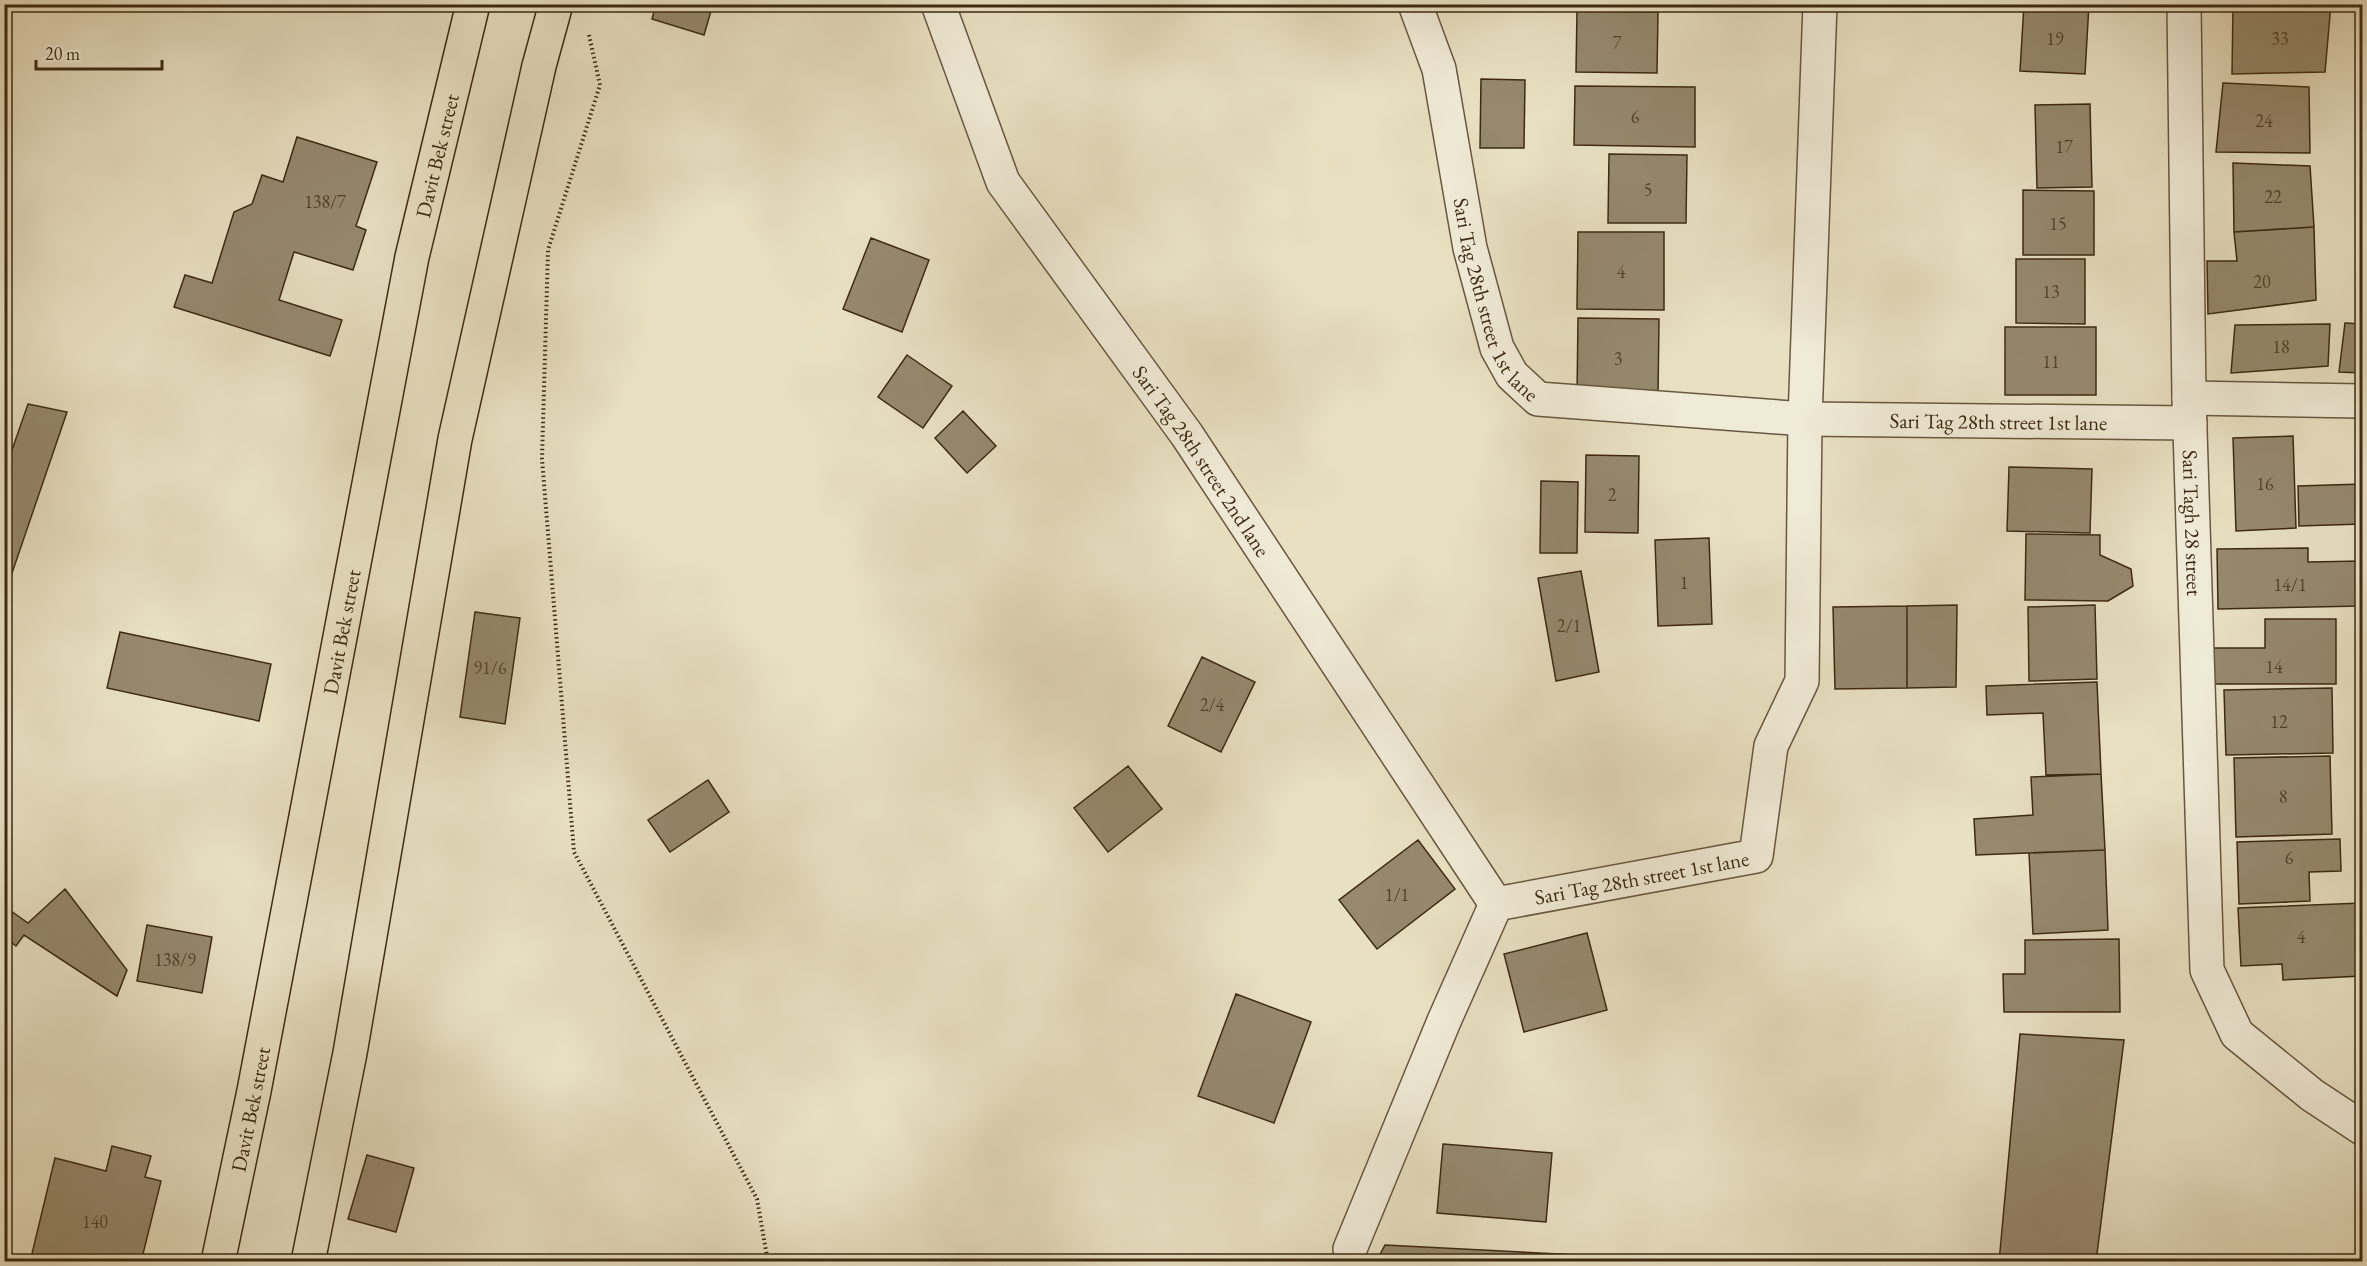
<svg xmlns="http://www.w3.org/2000/svg" width="2367" height="1266" viewBox="0 0 2367 1266" font-family="'EB Garamond',serif">
<rect width="100%" height="100%" fill="#e8e0c2"/>
<filter id="stains"><feTurbulence type="fractalNoise" baseFrequency=".00333" numOctaves="4"/><feColorMatrix values="0 0 0 0 .2 0 0 0 0 .09 0 0 0 0 .02 0 0 0 .5 -.17"/></filter>
<radialGradient id="worn" r=".72"><stop offset=".6" stop-color="#630" stop-opacity="0"/><stop offset="1" stop-color="#630" stop-opacity=".3"/></radialGradient>
<path fill="#96896e" stroke="#3d2a13" stroke-width="1.5" d="M656,4H713L704,35L652,19Z
M2024,4H2089L2085,74L2020,71Z
M2331,4L2325,72L2232,74L2233,5Z
M1577,11L1658,12L1657,73L1576,72Z
M1481,79L1525,80L1524,148H1480Z
M2223,83L2309,87L2310,153L2216,152Z
M1575,86L1695,87V147L1574,145Z
M2090,104L2092,187L2037,188L2035,105Z
M297,137L377,162L356,226L366,230L353,270L294,252L279,300L342,320L330,356L174,307L185,275L212,283L234,212L252,204L262,175L283,182Z
M1609,154L1687,155L1686,223H1608Z
M2233,163L2310,166L2314,227L2234,232Z
M2023,190L2094,191V255H2023Z
M2314,227L2316,300L2208,314L2207,261H2237L2234,232Z
M1578,232H1664V310L1577,309Z
M871,238L929,260L902,332L843,309Z
M2016,259H2085V324L2016,323Z
M1578,318L1659,319L1658,397L1577,396Z
M2345,323L2362,324V373L2339,372Z
M2330,324L2328,366L2231,373L2235,325Z
M2005,327H2096V395H2005Z
M907,355L952,386L923,428L878,397Z
M28,404L67,412L10,579L4,578V473Z
M963,411L996,446L967,473L935,438Z
M2293,436L2296,528L2236,531L2233,438Z
M1586,455L1639,456L1638,533L1585,532Z
M2009,467L2092,469L2090,533L2007,531Z
M1541,481L1578,482L1577,553H1540Z
M2362,484V524L2299,526L2298,486Z
M2026,534L2100,535V555L2131,569L2133,586L2108,601L2025,600Z
M1709,538L1712,624L1658,626L1655,540Z
M2308,548V562L2362,561V606L2218,609L2217,549Z
M1581,571L1599,672L1556,681L1538,578Z
M1957,605L1956,687L1907,688V606Z
M2095,605L2097,679L2029,681L2028,607Z
M1907,606V688L1835,689L1833,607Z
M475,612L520,618L505,724L460,717Z
M2265,619H2336V684H2212L2211,648H2265Z
M120,632L271,664L259,721L107,688Z
M1202,657L1255,682L1221,752L1168,726Z
M2097,682L2101,774L2046,775L2043,713L1987,715L1986,686Z
M2332,688L2333,753L2226,755L2224,690Z
M2330,756L2332,834L2236,837L2234,758Z
M1128,766L1162,809L1108,852L1074,808Z
M2101,774L2105,850L1976,855L1974,819L2033,815L2031,777Z
M708,780L729,812L670,852L648,820Z
M2340,839L2341,871L2309,872L2310,901L2239,904L2237,842Z
M1418,840L1455,889L1377,949L1339,900Z
M2105,850L2108,930L2033,934L2029,853Z
M65,889L127,970L117,996L24,935L16,946L4,937V921L11,911L28,923Z
M2362,903V976L2283,980L2282,964L2241,966L2238,908Z
M147,925L212,937L202,993L137,981Z
M1587,933L1607,1010L1524,1032L1504,954Z
M2119,939L2120,1012H2004L2003,974H2025V940Z
M1236,994L1311,1022L1274,1123L1198,1096Z
M2020,1034L2124,1040L2096,1262H1999Z
M1443,1144L1552,1153L1546,1222L1437,1213Z
M112,1146L151,1156L145,1177L161,1181L141,1262H30L55,1158L106,1171Z
M367,1155L414,1168L396,1232L348,1219Z
M1385,1245L1619,1257V1262H1376Z"/>
<g fill="none" stroke-linecap="round" stroke-linejoin="round">
<g stroke="#68583f" stroke-width="36">
<g id="minor">
<path id="s1" d="M938,4L1003,182L1187,435L1496,904"/>
<path id="s2" d="M1415,4L1439,69L1470,248L1497,348L1512,375L1538,399L1805,419L2190,423"/>
<path id="s3" d="M2184,4L2189,398L2207,970L2237,1034L2312,1095L2362,1128"/>
<path d="M2189,398L2362,401"/>
<path id="s4" d="M1496,904L1756,856L1771,746L1802,681L1805,419L1820,4"/>
<path d="M1350,1249L1444,1021L1496,904"/>
</g>
</g>
<g stroke="#3d2a13" stroke-width="36">
<g id="major">
<path id="s5" d="M218,1262L254,1091L412,257L473,4"/>
<path d="M308,1262L350,1053L455,439L539,66L556,4"/>
</g>
</g>
<path stroke="#3d2a13" stroke-width="4" stroke-dasharray="1.5 3" stroke-linecap="butt" d="M589,35L600,85L548,250L542,459L574,852L757,1199L768,1262"/>
<use href="#minor" stroke="#f0ebd7" stroke-width="33"/>
<use href="#major" stroke="#e8e0c2" stroke-width="33"/>
</g>
<g text-anchor="middle" dominant-baseline="central" stroke-width="4.5" stroke-linejoin="round" paint-order="stroke">
<g font-size="18" fill="#53422a">
<text x="2055" y="38">19</text>
<text x="2280" y="38">33</text>
<text x="1617" y="42">7</text>
<text x="1635" y="116">6</text>
<text x="2264" y="120">24</text>
<text x="2064" y="146">17</text>
<text x="1648" y="189">5</text>
<text x="2273" y="196">22</text>
<text x="325" y="201">138/7</text>
<text x="2058" y="223">15</text>
<text x="1621" y="271">4</text>
<text x="2262" y="281">20</text>
<text x="2051" y="291">13</text>
<text x="2281" y="346">18</text>
<text x="1618" y="358">3</text>
<text x="2051" y="361">11</text>
<text x="2265" y="483">16</text>
<text x="1612" y="494">2</text>
<text x="1684" y="582">1</text>
<text x="2290" y="584">14/1</text>
<text x="1569" y="625">2/1</text>
<text x="2274" y="666">14</text>
<text x="490" y="667">91/6</text>
<text x="1212" y="704">2/4</text>
<text x="2279" y="721">12</text>
<text x="2283" y="796">8</text>
<text x="2289" y="857">6</text>
<text x="1397" y="894">1/1</text>
<text x="2301" y="936">4</text>
<text x="175" y="959">138/9</text>
<text x="95" y="1221">140</text>
</g>
<g font-size="21" fill="#3d2a13" stroke="#f0ebd7">
<text stroke="none"><textPath href="#s5" startOffset="1128">Davit Bek street</textPath></text>
<text stroke="none"><textPath href="#s2" startOffset="309">Sari Tag 28th street 1st lane</textPath></text>
<text stroke="none"><textPath href="#s2" startOffset="882">Sari Tag 28th street 1st lane</textPath></text>
<text stroke="none"><textPath href="#s1" startOffset="532">Sari Tag 28th street 2nd lane</textPath></text>
<text stroke="none"><textPath href="#s3" startOffset="519">Sari Tagh 28 street</textPath></text>
<text stroke="none"><textPath href="#s5" startOffset="642">Davit Bek street</textPath></text>
<text stroke="none"><textPath href="#s4" startOffset="148">Sari Tag 28th street 1st lane</textPath></text>
<text stroke="none"><textPath href="#s5" startOffset="156">Davit Bek street</textPath></text>
</g>
</g>
<rect width="2367" height="1266" fill="none" stroke="#e8e0c2" stroke-width="24"/>
<rect x="6" y="6" width="2355" height="1254" fill="none" stroke="#3d2a13" stroke-width="3"/>
<rect x="12" y="12" width="2343" height="1242" fill="none" stroke="#3d2a13" stroke-width="1.5"/>
<path d="M36 60v9h126v-9" fill="none" stroke="#3d2a13" stroke-width="3"/>
<text x="45" y="60" font-size="18" fill="#3d2a13" stroke="#f0ebd7" stroke-width="4.5" paint-order="stroke">20 m</text>
<rect width="100%" height="100%" filter="url(#stains)"/>
<rect width="100%" height="100%" fill="url(#worn)"/>
</svg>
